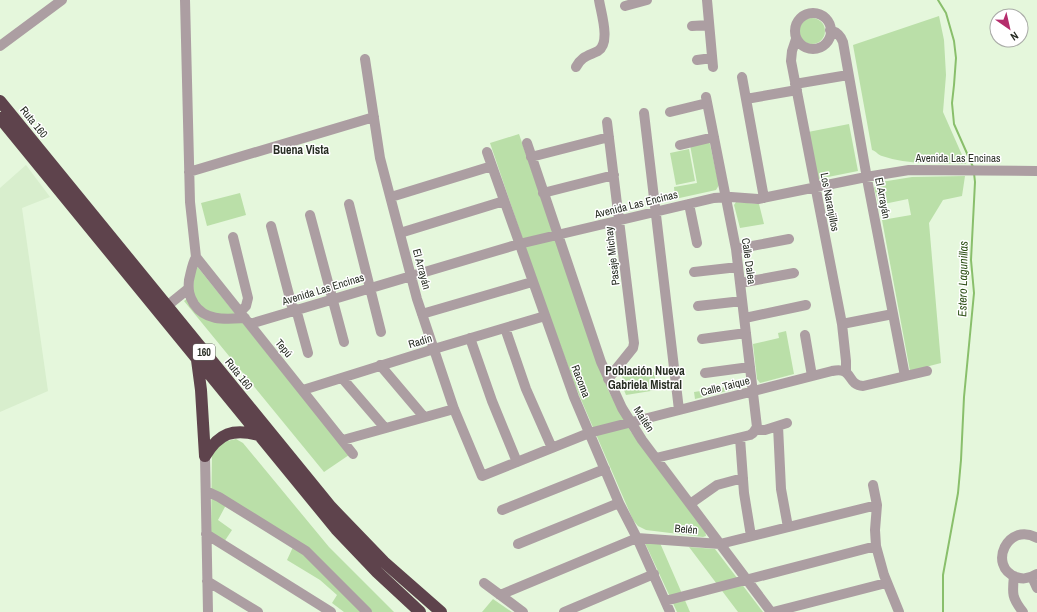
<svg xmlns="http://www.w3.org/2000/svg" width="1037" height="612" viewBox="0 0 1037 612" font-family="'Archivo Narrow',sans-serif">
<rect width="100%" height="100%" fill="#e5f7dc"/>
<path fill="#d8eecd" d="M26,165L50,197L22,208L48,391L0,412V188Z"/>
<path fill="#badfa8" d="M939,16L944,40L946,75L943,112L966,164C938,163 909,165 882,156C878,155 876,151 872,150L853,45Z
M799 31a13 13 0 1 1 26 0a13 13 0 1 1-26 0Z
M849,124L858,171L818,179L808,132Z
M519,134L608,390L631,432L705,530L706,536L703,537L646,530L638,526L633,520L576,388L539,287L490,143Z
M709,140L719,185L716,190L675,199L674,187L697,183L690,145Z
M689,149L695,181L676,185L670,153Z
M965,176L962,196L943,200L929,223L941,363L910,371L882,220L911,215L908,199L879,205L874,188L877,184L881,182L912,177Z
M240,193L246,215L207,226L201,203Z
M736,202L759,204L764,224L740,228L734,205Z
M196,265L349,455L324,472L184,301L193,294L194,267Z
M786,331L794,374L760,383L757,379L753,344L779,338L778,333Z
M654,372L657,390L626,395L624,390L622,376Z
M741,385L739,388L695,399L694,392Z
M236,439L243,443L329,547L394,612H344L332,603L337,595L320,580L287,560L293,547L226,505L218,520L232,530L224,542L211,532L212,453L223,442Z
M645,543H660L690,612H677Z
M689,547L715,549L763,612H738Z
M493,599L512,612H482Z"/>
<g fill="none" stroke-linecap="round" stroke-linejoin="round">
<path stroke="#89bf6b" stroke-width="2" d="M938,0L946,13L954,41L956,58L954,85L952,103L954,124L973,167
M943,612V575L958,493L961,460L964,397L974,293L971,260L975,182L974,173"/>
<path stroke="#ac9ea2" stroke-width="10" d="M185,0L190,202L196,257C192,264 191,272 189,280C188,290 189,296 194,304C206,322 227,319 245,318
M707,0L713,67
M625,6L647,0
M795 31a18 18 0 1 1 36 0a18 18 0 1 1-36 0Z
M692,26L709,25
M830,30C837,32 841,36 843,42L868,184L905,376
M796,39L792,51L791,61L842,324L846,361V372
M0,46L62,0
M365,59L380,158L417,299L454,409L482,476L589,433L832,371C854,366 846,385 863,386L927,371
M697,60L712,58
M576,67C582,56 588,56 598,51C611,43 601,13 599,0
M742,77L764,198
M795,84L848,75
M746,99L797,90
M670,112L707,103
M644,113L679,410
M607,122L634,343L633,348L608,379
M527,143L601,362L622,408L642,440L771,612
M680,145L714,137
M487,152L574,397L619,503L637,538L670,612
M531,157L609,137
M189,172L374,117
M543,193L614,175
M391,197L492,166
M349,204L381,332
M689,204L697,243
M310,215L344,342
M271,226L293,310
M400,233L504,201
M233,237L248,298L246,306L240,312
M736,249L789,239
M196,257L353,454
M694,272L738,267
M740,283L794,273
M167,306L188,289
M698,306L742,301
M296,309L308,353
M422,314L532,282
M745,318L806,305
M250,324L519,244L714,198L731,197L758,199L866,177L909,170L1037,171
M842,324L893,314
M505,328L526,389L552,448
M805,335L812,376
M470,338L492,401L517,462
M702,339L746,333
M380,365L424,417
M705,373L750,367
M342,378L385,428
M303,390L434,349L545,316
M778,426L781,489L788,527
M756,430H765L787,423
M740,438L744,493L751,536
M343,440L454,409
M205,456L208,612
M656,458L750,435L753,433L757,427L736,249L706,97
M873,485L877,505L875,530L876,546L884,575L899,612
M206,491L219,497L306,551L367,612
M690,504L717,485L743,478
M502,510L605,469
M206,534L331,612
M1037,538C1008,521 987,566 1016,577C1024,580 1031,578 1037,574
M518,544L619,503
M1014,576C1012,594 1012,598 1023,612
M1032,577L1037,588
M207,581L258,612
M484,583L523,612
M500,595L637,538L720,544L877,505
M665,601L876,546
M564,612L654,574
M773,612L886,583"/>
<path stroke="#5e434c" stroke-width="12" d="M0,101L331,507L384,562L441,612
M0,118L336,529L377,572L420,612
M197,360L201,390L205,456
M205,456C219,433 233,428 259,435"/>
</g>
<g text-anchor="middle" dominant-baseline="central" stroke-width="3" stroke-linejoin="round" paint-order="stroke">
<rect fill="#fff" stroke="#686c65" stroke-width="1" x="193" y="344" width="22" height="16" rx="3"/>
<g font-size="10" font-weight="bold" fill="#272d23">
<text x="204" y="352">160</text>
</g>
<g font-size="11" fill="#272d23" stroke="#fff">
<text transform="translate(34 122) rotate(51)">Ruta 160</text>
<text x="958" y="158">Avenida Las Encinas</text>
<text transform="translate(883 198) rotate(79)">El Arrayán</text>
<text transform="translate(830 202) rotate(79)">Los Naranjillos</text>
<text transform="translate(636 204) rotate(-14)">Avenida Las Encinas</text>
<text transform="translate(612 256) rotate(-97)">Pasaje Michay</text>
<text transform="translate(749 261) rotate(82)">Calle Dalea</text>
<text transform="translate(422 269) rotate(75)">El Arrayán</text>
<text transform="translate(323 289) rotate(-17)">Avenida Las Encinas</text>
<text transform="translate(420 341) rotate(-17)">Radín</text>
<text transform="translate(284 348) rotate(51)">Tepú</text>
<text transform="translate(239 374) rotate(51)">Ruta 160</text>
<text transform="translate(581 381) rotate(69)">Racoma</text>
<text transform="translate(725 386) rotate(-14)">Calle Taique</text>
<text transform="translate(644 419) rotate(57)">Maitén</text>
<text transform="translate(686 529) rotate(5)">Belén</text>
</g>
<g font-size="12" font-weight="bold" fill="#272d23" stroke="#fff">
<text x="301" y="150">Buena Vista</text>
<text x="645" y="371">Población Nueva<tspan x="645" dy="14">Gabriela Mistral</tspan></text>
</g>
<g font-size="12" font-style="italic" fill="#2d5016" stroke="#fff">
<text transform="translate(963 279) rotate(-89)">Estero Lagunillas</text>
</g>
</g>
<g transform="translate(1009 28) rotate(146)"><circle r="19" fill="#ffffff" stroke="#a9aba7"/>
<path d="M0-3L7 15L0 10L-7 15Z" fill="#b52d6c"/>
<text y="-6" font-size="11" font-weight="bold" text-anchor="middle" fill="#272d23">N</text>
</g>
</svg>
